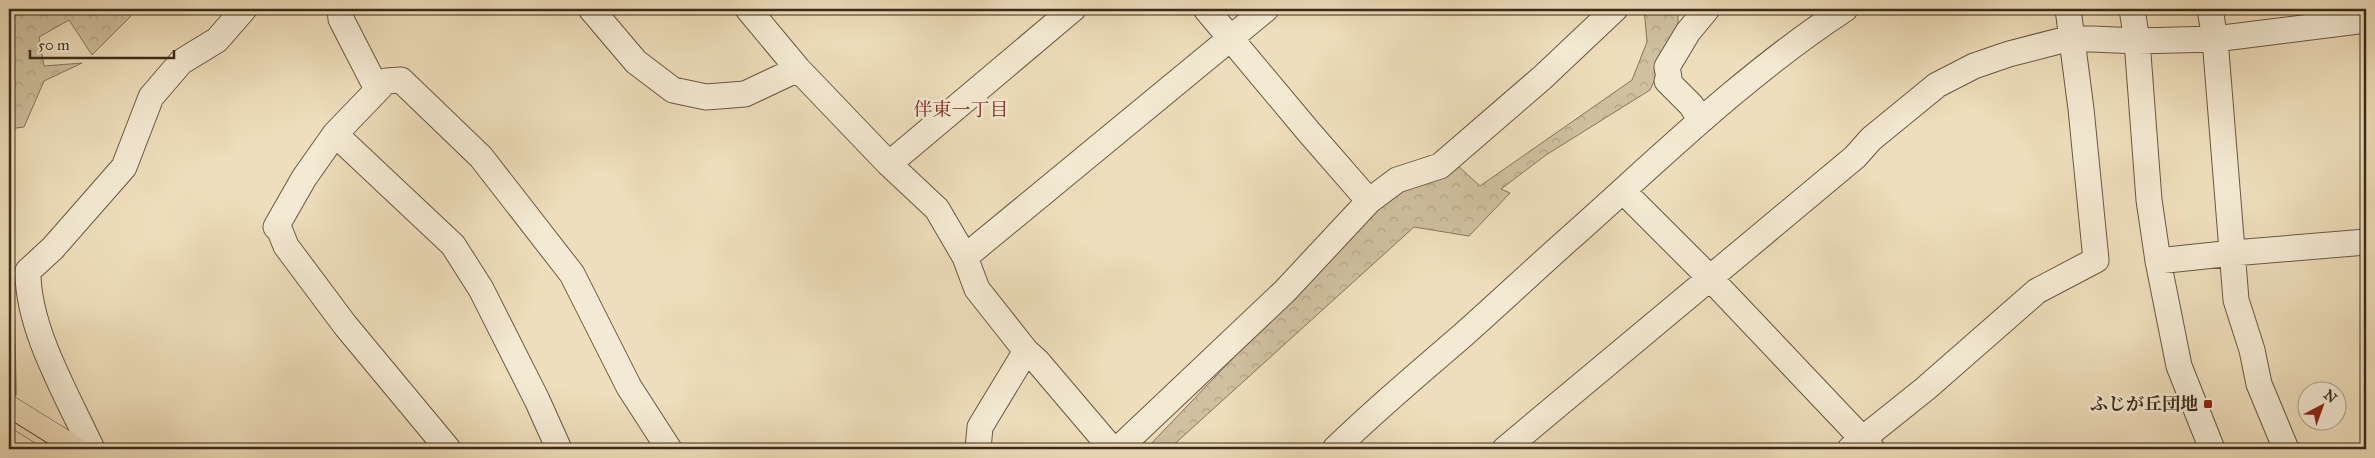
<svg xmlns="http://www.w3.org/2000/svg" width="2375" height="458" viewBox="0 0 2375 458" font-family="'IM FELL Great Primer','Noto Serif JP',serif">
<defs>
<pattern id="forest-crowns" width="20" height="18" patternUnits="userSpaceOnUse" patternTransform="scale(1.25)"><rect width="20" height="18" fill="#cfc09f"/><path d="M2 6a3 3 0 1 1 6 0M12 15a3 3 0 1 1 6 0" fill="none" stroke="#b2a588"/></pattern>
</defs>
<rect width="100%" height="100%" fill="#eedebb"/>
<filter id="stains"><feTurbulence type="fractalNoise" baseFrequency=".004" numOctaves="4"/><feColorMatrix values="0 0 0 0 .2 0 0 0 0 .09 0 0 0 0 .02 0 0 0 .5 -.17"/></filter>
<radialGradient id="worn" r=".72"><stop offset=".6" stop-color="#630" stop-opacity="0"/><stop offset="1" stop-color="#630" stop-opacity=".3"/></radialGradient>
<path fill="url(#forest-crowns)" stroke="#84765c" d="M19,9H131V16L92,55L69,20L39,37L44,66L82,63L44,81L24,127L9,129V27Z
M1644,9H1678V30L1650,90L1546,155L1501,189L1510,193L1469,236L1414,227L1169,449H1146L1393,191L1457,165L1480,186L1632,80L1647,42Z"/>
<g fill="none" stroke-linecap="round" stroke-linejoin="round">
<path stroke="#817259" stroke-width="5.5" d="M9,292L12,297L14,394"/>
<g stroke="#675842" stroke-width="27">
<path id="minor" d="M340,9L341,19L377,89
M591,9L636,62L673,90L706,97L745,94L798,69
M748,9L798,69L889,164L937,209L965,257L977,289L1026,351L1038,362L1112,449
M1206,9L1308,131L1369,201
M2132,9L2137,41L2149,200L2158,261L2179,366L2212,449
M2210,9L2215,39L2236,300L2252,350L2259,384L2286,449
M1700,119L1691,105L1667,81L1669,78L1667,67L1688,32L1707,9
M335,134L386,81L401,80L481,157L572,274L629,387L669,449
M889,164L1073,9
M1623,191L1709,277L1872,449
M965,257L1266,9
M2158,261L2233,253L2366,242
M92,449C68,397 27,328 28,271L53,248L124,167L151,97L181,62L217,40L244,9
M448,449L345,325L286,246L280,231L276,227L304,178L335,134L453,245L481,289L537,400L559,449
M978,449L980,427L1026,351
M1118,449L1285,291L1369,201L1397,180L1440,166L1543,77L1615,9
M1335,449C1376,409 1419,373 1462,336C1498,304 1533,271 1569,239C1658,160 1744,75 1845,9
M1505,449L1855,157L1871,139L1937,85L1974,66L2009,54L2071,38L2137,41L2215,39L2366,20
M1850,449L1925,389L2037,291L2096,260L2081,109L2068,9"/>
</g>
<g stroke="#3a2b19" stroke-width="29">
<path id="major" d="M9,410L72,449"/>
</g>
<use href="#minor" stroke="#f4ead3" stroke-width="25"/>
<use href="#major" stroke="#eedebb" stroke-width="28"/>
<path stroke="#3a2b19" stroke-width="1" d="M9,419L57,449
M9,447L13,449"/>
</g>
<rect fill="#8f2418" stroke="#f4ead3" stroke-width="2" x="2203" y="399" width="10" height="10" rx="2.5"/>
<g text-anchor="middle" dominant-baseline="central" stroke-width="5" stroke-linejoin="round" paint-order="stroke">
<g font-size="18" font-weight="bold" fill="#3a2b19" stroke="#f4ead3" text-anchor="end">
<text x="2198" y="404">ふじが丘団地</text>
</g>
<g font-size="19" fill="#7a1f14" stroke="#f4ead3">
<text x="961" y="109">伴東一丁目</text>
</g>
</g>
<rect width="2375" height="458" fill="none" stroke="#eedebb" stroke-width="30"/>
<rect x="10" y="10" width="2355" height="438" fill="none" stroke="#3a2b19" stroke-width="2.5"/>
<rect x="15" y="15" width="2345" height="428" fill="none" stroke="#3a2b19"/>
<g transform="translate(2322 406) rotate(41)"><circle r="24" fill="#f4ead3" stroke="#aa9e89"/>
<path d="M0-4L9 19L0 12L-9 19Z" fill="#8f2418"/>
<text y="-8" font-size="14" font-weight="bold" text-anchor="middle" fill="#3a2b19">N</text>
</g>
<path d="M30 50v8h144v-8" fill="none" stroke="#3a2b19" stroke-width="2.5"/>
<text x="38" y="50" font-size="15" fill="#3a2b19" stroke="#f4ead3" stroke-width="4" paint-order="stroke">50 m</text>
<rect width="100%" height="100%" filter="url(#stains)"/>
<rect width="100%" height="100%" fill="url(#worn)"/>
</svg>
